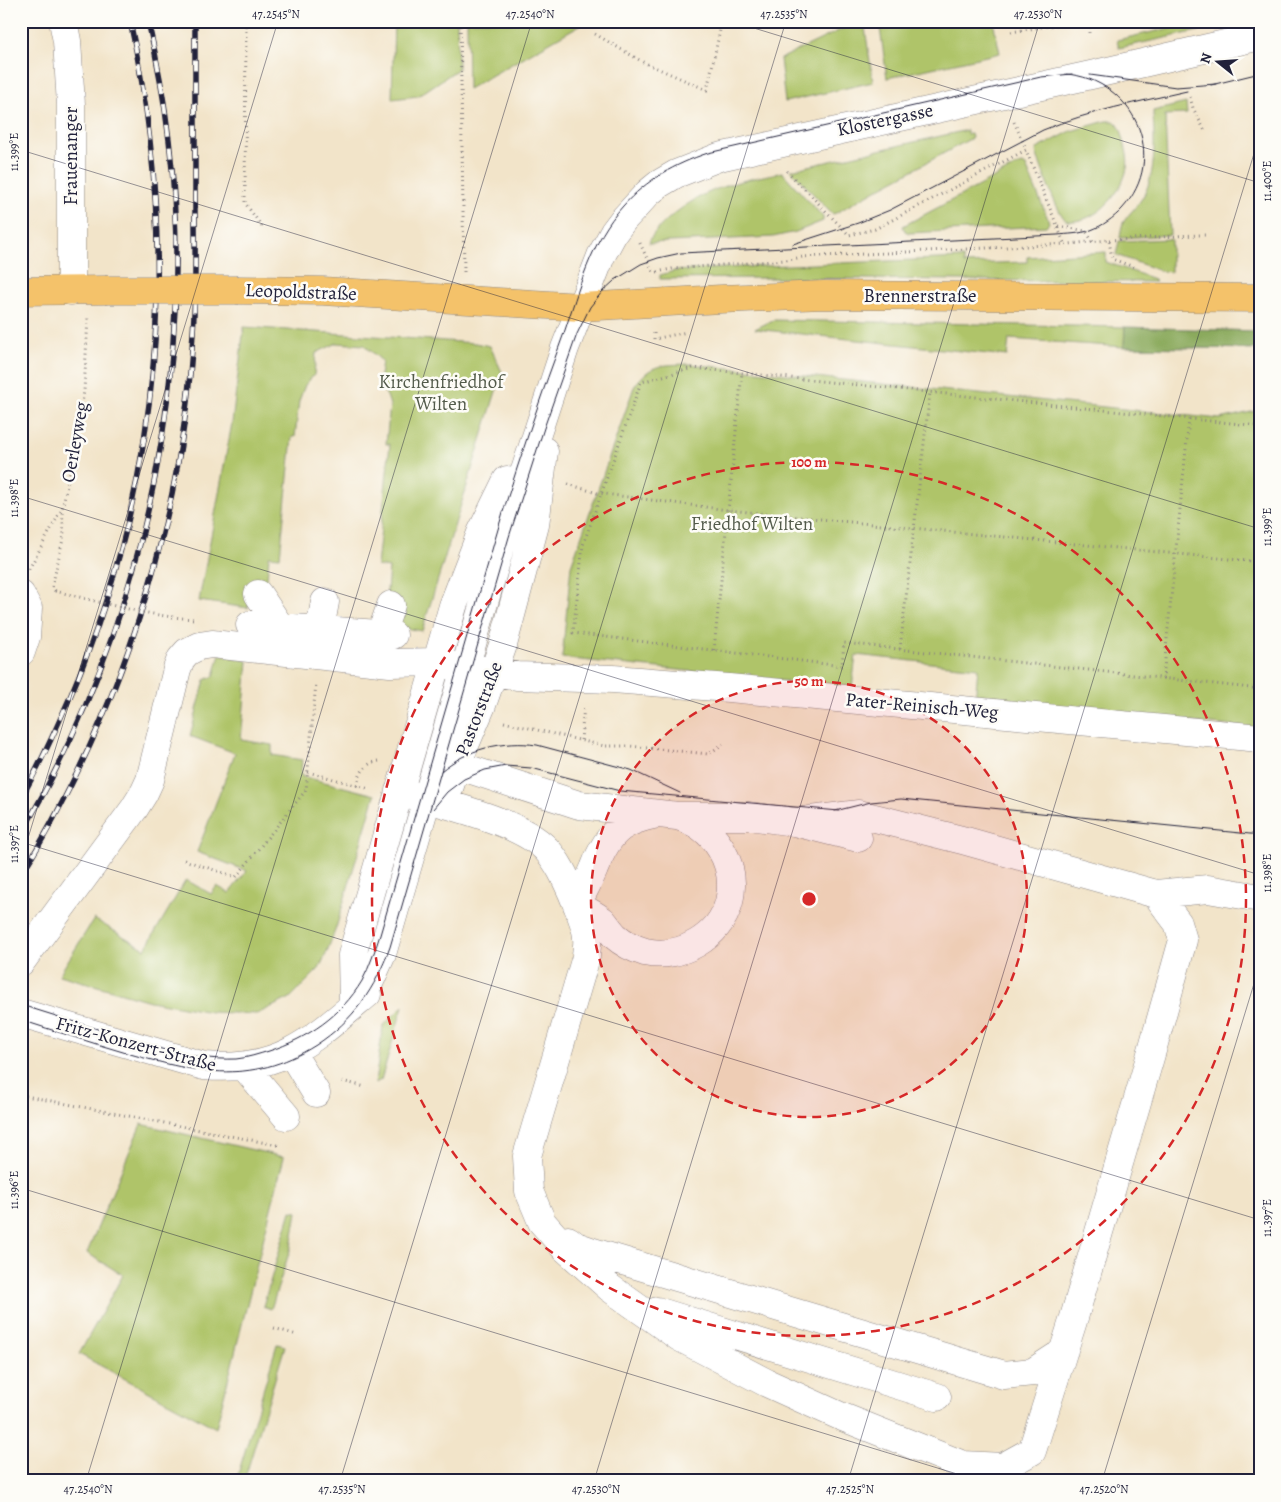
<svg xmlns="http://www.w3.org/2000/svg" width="1281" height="1502" viewBox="0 0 1281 1502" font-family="Alegreya,serif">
<rect width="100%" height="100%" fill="#fdfcf7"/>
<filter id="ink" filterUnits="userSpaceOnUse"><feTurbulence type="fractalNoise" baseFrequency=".02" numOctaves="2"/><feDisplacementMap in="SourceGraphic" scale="10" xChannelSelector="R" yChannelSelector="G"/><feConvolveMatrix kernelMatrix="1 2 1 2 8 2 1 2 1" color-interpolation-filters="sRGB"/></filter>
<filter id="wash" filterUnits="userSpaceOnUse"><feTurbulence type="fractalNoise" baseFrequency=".0096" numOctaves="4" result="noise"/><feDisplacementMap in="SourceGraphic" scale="20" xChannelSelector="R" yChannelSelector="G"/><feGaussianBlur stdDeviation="1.12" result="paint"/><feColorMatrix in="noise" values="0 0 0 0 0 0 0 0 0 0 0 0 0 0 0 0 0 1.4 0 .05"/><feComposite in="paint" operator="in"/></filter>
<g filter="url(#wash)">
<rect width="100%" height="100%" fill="#f2e4c9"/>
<path fill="#afc469" stroke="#687352" d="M394,21H457L458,69L418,96L392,99Z
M467,21H587L468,89Z
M859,21H864L873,82L785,102L780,59Z
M879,21H993L1000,53L887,78Z
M1201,21H1206L1207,29L1119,48L1117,40Z
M1186,103L1187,114L1165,115L1170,235L1120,238C1121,233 1121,227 1123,223C1128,214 1138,206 1144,195C1157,169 1154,139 1153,111Z
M1106,121H1114C1121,126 1122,134 1124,141C1126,150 1129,159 1127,168C1122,194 1095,224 1067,221C1057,215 1041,166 1036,152L1037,149L1071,131Z
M967,130V134H971L972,138L876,190L836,213L833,214L829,211L791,170Z
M1022,164L1026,166L1048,219L1049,223L1046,226L909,233L905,231L903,226L1018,165Z
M782,172L823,217V221L796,232L773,237L649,243C651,234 661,226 668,219C705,187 736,182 782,172Z
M1171,239V272L1161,271L1116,255L1119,241Z
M1106,252V262L1154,279L1155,282L767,278L660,279V275L674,271L741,267L963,258L964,264L1027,262V257Z
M773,320L1125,327L1124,347L1009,339L1007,356L755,329Z
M244,327L475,343L490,346L502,372L422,631L393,626L386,601L389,568L377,566L390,444H386L390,405L387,396L379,383L382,361L364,345L337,343L316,353L314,375L305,385L299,401L295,437H292L280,557L269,556L266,590L250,599L248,608L199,601L232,423Z
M689,364L1220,419L1260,410V729L975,700L978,668L856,655L852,688L562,658L571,566L634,387C650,363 663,365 689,364Z
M220,654L248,661L241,740L272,745V755L302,760L301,776L375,795L336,928L326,954L319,969L290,998L257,1014L211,1012L150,1001L59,975L94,919L145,949L186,880L211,894L217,886L229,893L247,871L197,852L235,753L190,736L205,680L214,676Z
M403,1006L381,1080L375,1083L383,1026Z
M141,1124L284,1157L216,1428L79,1354L123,1275L87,1253Z
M291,1211L297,1212L291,1247L271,1309L263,1306Z
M277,1344L285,1346L244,1481H236Z"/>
<path fill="#8baa5d" stroke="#56664c" d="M1125,327L1260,331V349L1124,347Z"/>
</g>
<g filter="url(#ink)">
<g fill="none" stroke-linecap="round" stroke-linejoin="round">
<g stroke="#8a8382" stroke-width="29">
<path id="minor" d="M63,21L67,41L71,105V291
M258,594L280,627
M21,595L28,608L26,637L21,652
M250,625L393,635
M381,634L391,605
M319,643L320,629L325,602
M441,760L579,805L677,816H749L794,822L858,838
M399,791C436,802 521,821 546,849C558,861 566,879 573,895C577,905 587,927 587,938C588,944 586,951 586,957L527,1156L529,1191L542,1222L565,1248L610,1288L679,1337L767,1383L840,1416L963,1465L1003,1467L1032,1451L1073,1321L1151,1054L1183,940L1178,923L1156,894L966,841L859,814L794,822
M444,803L459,759L482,705L503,645L535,525L544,451
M658,814C664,815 672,815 677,816C715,826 738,864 729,902C720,937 680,960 645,952C635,949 623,943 615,936C611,932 607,926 603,921C596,915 585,910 577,905C582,893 589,881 594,869C608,833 620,821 658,814Z
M1156,894L1208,889L1260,898
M21,962L134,809L144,793L150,780L177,669L181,659L187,652L199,646L212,644L390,663L436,662L517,676L613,679L729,688L1260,738
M353,1005L370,981L382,954L501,544L565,348L601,256L614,232L623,220L648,193L659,184L676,174L719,157L1091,75L1260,36
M353,1005L352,955L453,606L481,533L507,480
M21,1013L204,1066C280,1073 314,1039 367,994
M291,1052L316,1093
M244,1066L286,1116
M568,1240L576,1246L593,1252L1004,1375L1033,1372L1059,1355L1064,1350
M657,1311L937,1397"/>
</g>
<g stroke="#8a8382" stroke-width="29">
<path id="major" d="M239,290L323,291L581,307L721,299L824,295L1260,298
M21,291L105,290"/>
</g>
<path stroke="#8a8382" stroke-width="3" stroke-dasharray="1 4" stroke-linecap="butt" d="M246,21L245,203L263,228
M460,21L464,272
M1011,32L1080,21
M1089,33L1090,21
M595,34L643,62L707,90L722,21
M1190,97L1193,108L1205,131
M1014,122L1025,146
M787,171L849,235L875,229L1026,150L1065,245
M1058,226L1086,231L1093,242
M1109,240C1143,239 1175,235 1208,235
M640,243L653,272
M657,272L672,269L786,260L803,257L1068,244L1109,240L1112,259L1134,267
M654,333V339L687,332
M1260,426L693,368L641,382L583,545L573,633L842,666L844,643L1260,689
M568,484L597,493L728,510L1260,562
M29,569L62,509L75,448L84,391L88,318
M55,591L52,587L64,535L62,510
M900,649L930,392
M714,650L742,372
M1163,679L1189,419
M504,722L604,746H630L708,754L723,744
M581,740L584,706
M308,772L370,789
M357,786C360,772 365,763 379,761
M184,860L236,877L306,790L316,683
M342,1081L365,1087
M21,1095L277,1145V1144
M274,1328L297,1335"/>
<use href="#minor" stroke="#fff" stroke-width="28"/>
<use href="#major" stroke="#f4c26a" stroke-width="28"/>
<path stroke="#22223b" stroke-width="1" d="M1090,75L1176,87L1216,84
M1211,85L1260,73
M793,244L858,223L890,210L1043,130C1089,111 1139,102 1187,91
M441,771C467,749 503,740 537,745L631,770L680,793
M433,809L447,792L464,779L485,770L506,766L531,768L620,791L839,811
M835,811L871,802L901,799L1260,835
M21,1005L168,1051C190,1056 213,1060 236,1059C247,1058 259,1054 269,1051C308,1038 341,1016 362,981C370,966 375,950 380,935L503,512C522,452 542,392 564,333C579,289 591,241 623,206C646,180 675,164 708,153L1041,77L1072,74
M21,1020C55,1031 89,1042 123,1052C193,1072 249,1087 316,1045C354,1020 375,989 390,947L509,537L544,428L577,334L590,307L602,292L615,280L641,264L658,258L681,253L1057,235C1068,234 1080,234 1091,230C1102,226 1114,218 1122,209C1170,157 1133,79 1066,74"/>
<g stroke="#22223b" stroke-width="5.5">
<path id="rail" d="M21,798C40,766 55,731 70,697C162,482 180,249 130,21
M21,834C162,592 213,295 148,21
M21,874C40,846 56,815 71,785C140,648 185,486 193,333C196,290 195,247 195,204C195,143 195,82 195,21"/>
</g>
<use href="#rail" stroke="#fdfcf7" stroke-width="4" stroke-dasharray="11" stroke-linecap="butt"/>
<g stroke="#8a8382" stroke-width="29" stroke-linecap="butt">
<path id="major-bridge" d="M105,290H239"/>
</g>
<path stroke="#8a8382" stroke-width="3" stroke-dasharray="1 4" stroke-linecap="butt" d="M55,591C101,602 146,616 194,619"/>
<use href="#major-bridge" stroke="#f4c26a" stroke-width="28"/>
</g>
</g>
<path fill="none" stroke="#22223b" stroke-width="1" stroke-opacity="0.45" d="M731,21L1260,183M21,31L24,21M21,150L1260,529M21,496L1260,875M21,842L1260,1220M21,861L278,21M21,1188L980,1481M86,1481L532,21M340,1481L786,21M594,1481L1040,21M848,1481L1260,134M1102,1481L1260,964"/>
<circle cx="809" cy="899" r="218" fill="#d62828" fill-opacity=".12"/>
<g fill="none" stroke="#d62828" stroke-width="2.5" stroke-dasharray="9 6">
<circle cx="809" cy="899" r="218"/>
<circle cx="809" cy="899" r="437"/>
</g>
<g text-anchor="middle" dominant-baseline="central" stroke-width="5" stroke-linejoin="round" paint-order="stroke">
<g font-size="19" fill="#22223b" stroke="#fdfcf7">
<text transform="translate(885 120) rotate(-12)">Klostergasse</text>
<text transform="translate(71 156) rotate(-90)">Frauenanger</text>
<text transform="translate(301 292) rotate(2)">Leopoldstraße</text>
<text x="920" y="296">Brennerstraße</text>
<text transform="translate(75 442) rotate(-80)">Oerleyweg</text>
<text transform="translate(922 706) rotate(5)">Pater-Reinisch-Weg</text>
<text transform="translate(479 709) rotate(-69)">Pastorstraße</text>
<text transform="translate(136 1044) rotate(15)">Fritz-Konzert-Straße</text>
</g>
<g font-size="19" fill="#535b4b" stroke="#fdfcf7">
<text x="441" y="382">Kirchenfriedhof<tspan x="441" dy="22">Wilten</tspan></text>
<text x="752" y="524">Friedhof Wilten</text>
</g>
</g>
<circle cx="809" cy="899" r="8" fill="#d62828" stroke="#fdfcf7" stroke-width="2.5"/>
<g font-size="15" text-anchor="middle" font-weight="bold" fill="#d62828" stroke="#fdfcf7" stroke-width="5" stroke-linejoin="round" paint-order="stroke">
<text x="809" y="467">100 m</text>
<text x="809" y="686">50 m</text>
</g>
<rect width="1281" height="1502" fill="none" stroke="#fdfcf7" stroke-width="55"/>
<g transform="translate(1218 62) rotate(287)" stroke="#fdfcf7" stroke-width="4" paint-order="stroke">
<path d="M0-4L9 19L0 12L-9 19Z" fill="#22223b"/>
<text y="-8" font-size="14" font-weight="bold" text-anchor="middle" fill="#22223b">N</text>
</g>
<rect x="28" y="28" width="1226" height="1446" fill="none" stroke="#22223b" stroke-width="2"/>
<g font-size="12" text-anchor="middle" fill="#22223b">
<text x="276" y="18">47.2545°N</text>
<text x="530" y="18">47.2540°N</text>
<text x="784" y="18">47.2535°N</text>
<text x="1038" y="18">47.2530°N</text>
<text transform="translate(14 152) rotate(-90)" y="4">11.399°E</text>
<text transform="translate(1267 181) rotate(-90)" y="4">11.400°E</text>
<text transform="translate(14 498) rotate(-90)" y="4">11.398°E</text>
<text transform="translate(1267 527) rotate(-90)" y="4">11.399°E</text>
<text transform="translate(14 844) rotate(-90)" y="4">11.397°E</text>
<text transform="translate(1267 873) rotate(-90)" y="4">11.398°E</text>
<text transform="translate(14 1190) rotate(-90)" y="4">11.396°E</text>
<text transform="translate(1267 1218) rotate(-90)" y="4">11.397°E</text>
<text x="88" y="1493">47.2540°N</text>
<text x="342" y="1493">47.2535°N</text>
<text x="596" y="1493">47.2530°N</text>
<text x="850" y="1493">47.2525°N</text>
<text x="1104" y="1493">47.2520°N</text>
</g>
</svg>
